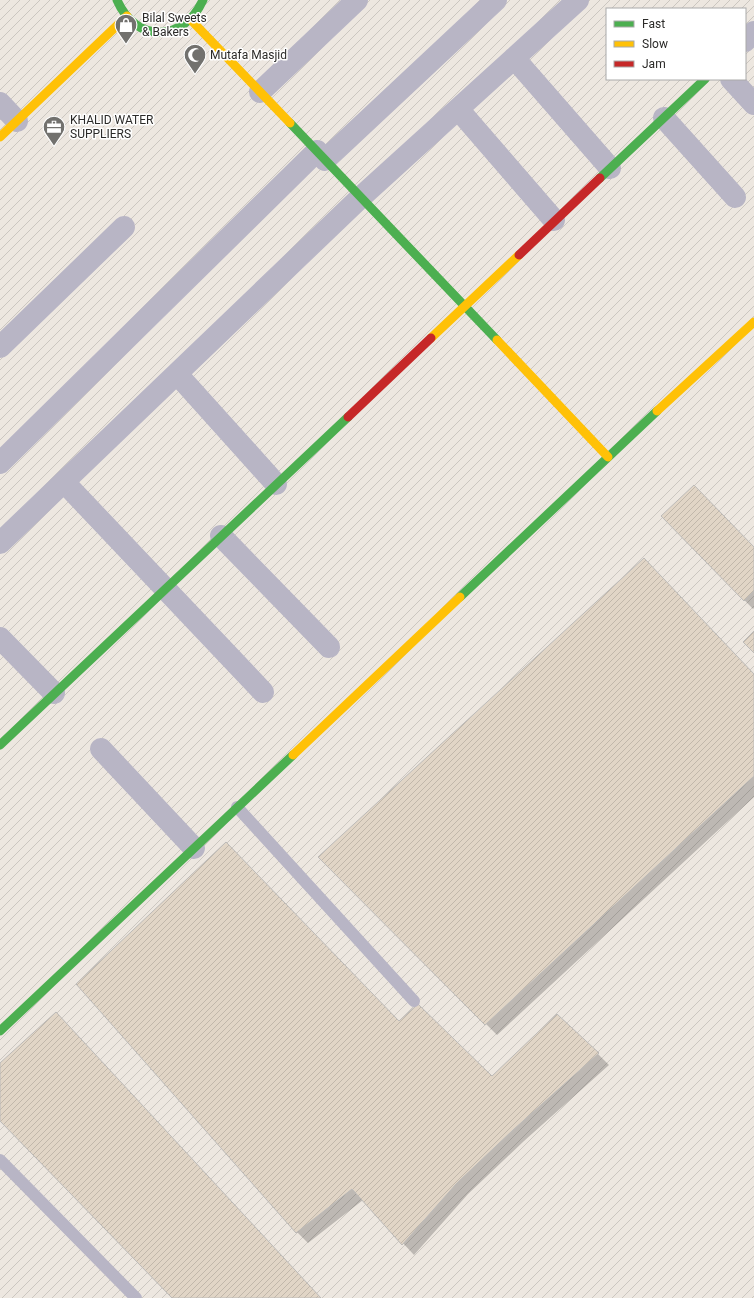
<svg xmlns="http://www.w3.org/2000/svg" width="754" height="1298" viewBox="0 0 754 1298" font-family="Roboto,sans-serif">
<defs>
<pattern id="industrial-furrows" width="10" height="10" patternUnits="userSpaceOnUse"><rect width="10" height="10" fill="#ede7e0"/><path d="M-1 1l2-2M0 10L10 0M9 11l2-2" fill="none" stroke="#cbc6c0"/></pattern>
<pattern id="building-hatch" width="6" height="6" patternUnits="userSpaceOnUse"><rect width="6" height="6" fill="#e1d5c6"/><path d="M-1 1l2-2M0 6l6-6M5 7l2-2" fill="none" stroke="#c1b7aa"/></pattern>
</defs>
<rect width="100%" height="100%" fill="#f6f4f1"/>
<path fill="url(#industrial-furrows)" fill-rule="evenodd" d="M0,0H754V1298H0ZM607,9H745V79H607Z"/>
<path fill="#0003" d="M663,516L754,548V608L753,609Z
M754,675V797L497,1035L320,857Z
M399,1022L492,1077L598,1054L609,1065L524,1141L468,1194L414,1255L363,1200L308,1243L297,1232Z"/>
<path fill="url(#building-hatch)" stroke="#bcbab8" d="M694,485L754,547V591L744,601L661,516Z
M644,558L754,674V776L485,1025L318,857Z
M754,631V653L743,642Z
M226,842L399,1021L418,1004L492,1076L557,1014L599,1053L513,1130L457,1183L402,1245L352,1189L296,1233L76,984Z
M56,1012L321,1298H172L0,1121V1063Z"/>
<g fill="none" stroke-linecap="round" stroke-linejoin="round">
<path stroke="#b8b5c5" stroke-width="12" d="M237,807L414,1001
M0,1160L136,1298"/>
<path stroke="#b8b5c5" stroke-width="22" d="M745,41L754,32
M514,58L610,168
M731,79L754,104
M260,92L357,0
M0,103L17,121
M458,109L554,220
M664,118L735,197
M325,160L496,0
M0,347L124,227
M177,374L276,484
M0,463L317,151
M64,482L263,692
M221,536L329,647
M0,543L361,197L578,0
M0,638L54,693
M101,749L194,848"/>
<path stroke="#4caf50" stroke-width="9" d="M117,0C136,44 184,42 203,0
M290,123L497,340
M600,178L705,79
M460,597L657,411
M0,745L348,417
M0,1031L293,755"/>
<path stroke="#ffc107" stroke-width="9" d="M191,20L290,123
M0,137L127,16
M431,338L519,255
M497,340L608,457
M657,411L754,322
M293,755L460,597"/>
<path stroke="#c62828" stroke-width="9" d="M519,255L600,178
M348,417L431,338"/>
</g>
<defs>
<g id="shop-pin" transform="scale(1.15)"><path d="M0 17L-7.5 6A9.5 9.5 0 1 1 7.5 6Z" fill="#72716e" stroke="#fff"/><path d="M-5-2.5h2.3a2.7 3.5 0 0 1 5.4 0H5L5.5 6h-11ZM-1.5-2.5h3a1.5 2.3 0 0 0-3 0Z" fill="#fff"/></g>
<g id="mosque-pin" transform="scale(1.15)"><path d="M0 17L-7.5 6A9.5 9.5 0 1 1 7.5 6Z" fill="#72716e" stroke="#fff"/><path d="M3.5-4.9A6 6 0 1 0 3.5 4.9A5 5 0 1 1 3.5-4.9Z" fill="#fff"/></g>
<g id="office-pin" transform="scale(1.15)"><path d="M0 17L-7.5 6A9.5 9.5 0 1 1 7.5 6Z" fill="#72716e" stroke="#fff"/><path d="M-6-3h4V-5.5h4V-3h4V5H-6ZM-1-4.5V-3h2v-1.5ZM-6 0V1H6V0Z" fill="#fff"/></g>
</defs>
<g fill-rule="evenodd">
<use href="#shop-pin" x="126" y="25"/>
<use href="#mosque-pin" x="195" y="55"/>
<use href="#office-pin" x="54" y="127"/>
</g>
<g text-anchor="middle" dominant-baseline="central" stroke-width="3" stroke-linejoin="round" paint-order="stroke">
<g font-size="12" fill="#2b2a28" stroke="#fff" text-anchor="start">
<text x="142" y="18">Bilal Sweets<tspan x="142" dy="14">&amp; Bakers</tspan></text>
<text x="210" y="55">Mutafa Masjid</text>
<text x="70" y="120">KHALID WATER<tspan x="70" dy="14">SUPPLIERS</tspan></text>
</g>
</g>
<rect x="606" y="8" width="140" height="72" fill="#ffffff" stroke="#aaaaa9"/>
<rect x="614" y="21" width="20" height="6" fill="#4caf50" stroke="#aaaaa9"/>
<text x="642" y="28" font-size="12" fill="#2b2a28">Fast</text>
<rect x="614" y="41" width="20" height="6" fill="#ffc107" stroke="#aaaaa9"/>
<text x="642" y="48" font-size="12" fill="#2b2a28">Slow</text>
<rect x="614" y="61" width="20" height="6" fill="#c62828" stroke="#aaaaa9"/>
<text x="642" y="68" font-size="12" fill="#2b2a28">Jam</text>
</svg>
